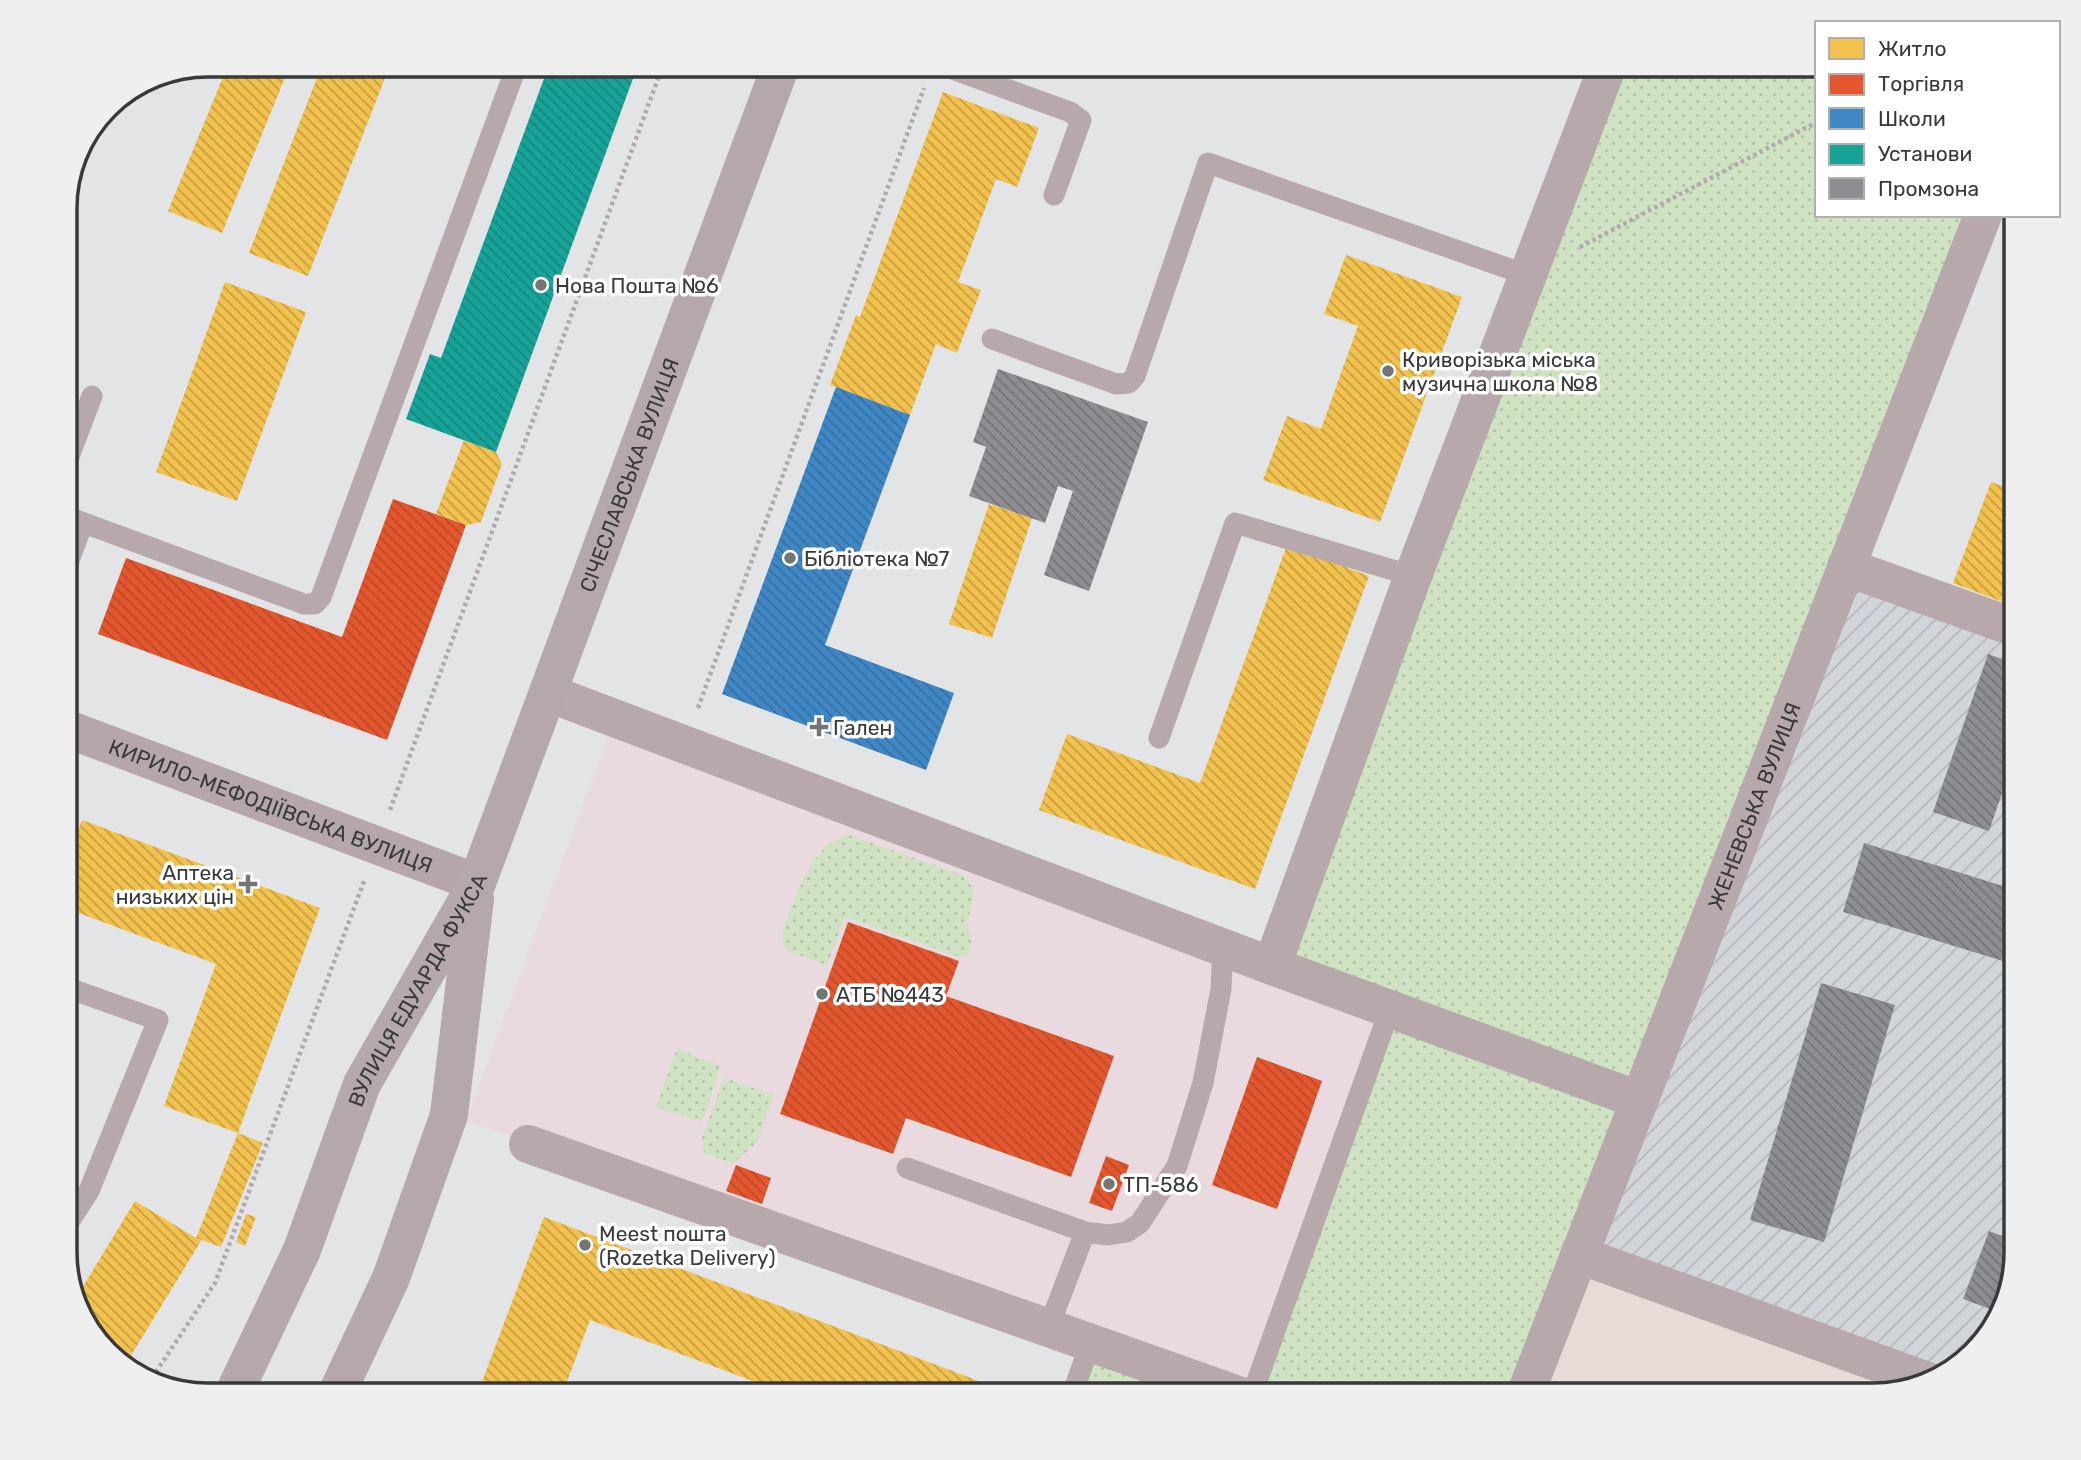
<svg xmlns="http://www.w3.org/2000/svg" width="2081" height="1460" viewBox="0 0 2081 1460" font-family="Rubik,sans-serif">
<defs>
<pattern id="industrial-furrows" width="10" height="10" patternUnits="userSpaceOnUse" patternTransform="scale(1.75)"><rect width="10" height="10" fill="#d1d5da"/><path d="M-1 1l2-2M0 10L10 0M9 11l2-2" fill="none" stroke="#b4b8bc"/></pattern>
<pattern id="grass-dots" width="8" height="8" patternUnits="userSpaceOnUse" patternTransform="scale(1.75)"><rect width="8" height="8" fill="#cfe2c2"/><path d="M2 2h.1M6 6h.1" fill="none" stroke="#b2c3a7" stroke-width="1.8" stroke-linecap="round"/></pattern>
<pattern id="homes-back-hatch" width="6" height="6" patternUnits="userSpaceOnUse" patternTransform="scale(1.75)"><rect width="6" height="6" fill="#f2c14e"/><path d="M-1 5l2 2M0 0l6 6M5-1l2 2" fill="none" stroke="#c59e42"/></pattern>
<pattern id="shops-back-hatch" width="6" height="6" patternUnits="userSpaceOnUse" patternTransform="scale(1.75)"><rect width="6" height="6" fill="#e4572e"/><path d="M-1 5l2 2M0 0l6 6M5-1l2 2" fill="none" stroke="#ba4928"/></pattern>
<pattern id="schools-back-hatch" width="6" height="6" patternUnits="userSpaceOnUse" patternTransform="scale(1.75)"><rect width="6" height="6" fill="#3f88c5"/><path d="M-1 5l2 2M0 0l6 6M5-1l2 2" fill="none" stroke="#3670a1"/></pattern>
<pattern id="public-back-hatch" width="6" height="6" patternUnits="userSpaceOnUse" patternTransform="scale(1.75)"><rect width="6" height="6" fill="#17a398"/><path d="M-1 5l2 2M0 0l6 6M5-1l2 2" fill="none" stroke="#16867d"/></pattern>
<pattern id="industry-back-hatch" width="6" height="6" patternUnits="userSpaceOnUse" patternTransform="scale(1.75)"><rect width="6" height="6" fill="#8d8d92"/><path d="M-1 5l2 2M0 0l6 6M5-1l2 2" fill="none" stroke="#747478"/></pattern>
</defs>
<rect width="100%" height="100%" fill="#e3e4e5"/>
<path fill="#e8dade" d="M615,718L1390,1009L1252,1395L466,1121Z"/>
<path fill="url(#industrial-furrows)" d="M1846,567L2016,628V1253L1992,1332L1944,1376L1579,1255Z"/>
<path fill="#e7dcd5" d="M1579,1255L1928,1381L1874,1395H1525Z"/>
<path fill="url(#grass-dots)" d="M1607,65H1817V215H1983L1525,1395H1252L1390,1009L1272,966Z
M849,835L965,876L974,891L967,925L972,943L966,959L845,917L827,965L786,950C779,934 786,922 792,907C802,880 817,842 849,835Z
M677,1049L721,1066L702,1122L656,1107Z
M724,1078L773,1095L757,1142L732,1164L704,1153L702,1138Z
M1090,1344L1238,1395H1072Z"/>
<path fill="url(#homes-back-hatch)" d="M228,65H290L222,233L168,211Z
M322,65H390L308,276L249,253Z
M943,92L1039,128L1017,187L996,179L958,282L981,290L957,353L936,344L910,415L830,385L856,315L860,317Z
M1346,255L1462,297L1380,522L1263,480L1287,416L1321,429L1358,326L1324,314Z
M225,282L306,312L237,501L156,472Z
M65,383L76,388L65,417Z
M464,440L496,452L502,464L481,522L466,525L436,514Z
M1991,482L2016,491V607L1953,583Z
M989,504L1032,518L992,638L949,624Z
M1287,545L1369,576L1255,889L1039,810L1067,734L1200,783Z
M82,820L320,908L238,1133L164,1106L216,964L65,908V866Z
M238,1133L263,1143L221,1247L196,1238Z
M135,1201L201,1241L124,1367L84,1323L76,1298Z
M246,1214L256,1217L245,1246L236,1242Z
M544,1217L1016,1395H790L590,1320L562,1395H477Z"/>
<path fill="url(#shops-back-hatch)" d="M393,499L466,525L387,740L98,634L126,558L342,637Z
M848,922L959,961L946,996L1114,1056L1071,1177L906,1118L893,1154L780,1114Z
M1257,1057L1322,1081L1277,1209L1212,1185Z
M1106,1156L1129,1165L1112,1211L1089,1203Z
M736,1165L771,1178L762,1204L726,1191Z"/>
<path fill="url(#schools-back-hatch)" d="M836,387L910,415L825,645L954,693L926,770L722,694Z"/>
<path fill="url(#public-back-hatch)" d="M549,65H638L496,452L406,419L430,354L441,358Z"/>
<path fill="url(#industry-back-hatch)" d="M998,369L1148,422L1089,591L1044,575L1073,491L1058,486L1045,523L969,496L986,447L973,442Z
M1988,654L2016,664V753L1989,831L1933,812Z
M1864,843L2016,890V965L1843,912Z
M1821,983L1895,1005L1824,1242L1750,1220Z
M1989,1231L2016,1241V1253L1998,1312L1963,1299Z"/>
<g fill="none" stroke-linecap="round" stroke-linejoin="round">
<path stroke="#b2a9ad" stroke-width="4.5" stroke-dasharray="3.5 3.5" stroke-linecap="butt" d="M1580,247L1817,122
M698,708L924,88
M390,810L663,65
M152,1378L215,1283L364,881"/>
<path stroke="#b7a8ac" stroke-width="21" d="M941,65L1070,112L1081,120L1054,195
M992,339L1116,384L1129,383L1135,376L1208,163L1527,275
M65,467L92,396
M65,516L304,604H315L321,597L517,65
M65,571L83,523
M1159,738L1235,523L1413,576
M65,987L158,1020L89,1191L65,1228
M907,1168L1085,1232L1108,1235L1127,1232L1140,1223L1177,1166L1203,1083L1221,989L1223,946
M1048,1329L1085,1232
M1072,1395L1090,1344
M1252,1395L1390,1009"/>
<g stroke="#b7a8ac" stroke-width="38">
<path d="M1846,567L2016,628"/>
<path d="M548,693L1272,966L1639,1100"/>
<path d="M1272,966L1413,576L1608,65"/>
<path d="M528,1144L1238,1395"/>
<path d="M1579,1255L1928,1381"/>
<path id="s1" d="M1525,1395L1983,215"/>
</g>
<path stroke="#b5a6ab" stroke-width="38" id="s2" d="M65,728L477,883"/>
<g stroke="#b5a8ad" stroke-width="38">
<path id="s3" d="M233,1395L302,1250L362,1084L477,883L781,65"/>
<path d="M336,1395L391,1278L449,1115L475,899"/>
</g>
</g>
<g fill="#747575" stroke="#fff" stroke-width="2.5">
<circle cx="541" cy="285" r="7"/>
<circle cx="1388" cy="371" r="7"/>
<circle cx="790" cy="558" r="7"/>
<path d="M815.5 716.5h7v7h7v7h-7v7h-7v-7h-7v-7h7z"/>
<path d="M244.5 873.5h7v7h7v7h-7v7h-7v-7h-7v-7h7z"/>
<circle cx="822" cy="994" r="7"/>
<circle cx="1109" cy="1184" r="7"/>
<circle cx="585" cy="1245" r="7"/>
</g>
<g text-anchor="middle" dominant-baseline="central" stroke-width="7" stroke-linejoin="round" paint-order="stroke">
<g font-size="21" fill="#383939" stroke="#fff" text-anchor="start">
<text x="555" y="285">Нова Пошта №6</text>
<text x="1402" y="359">Криворізька міська<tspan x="1402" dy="24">музична школа №8</tspan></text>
<text x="804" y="558">Бібліотека №7</text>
<text x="833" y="727">Гален</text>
<text x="234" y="872" text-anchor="end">Аптека<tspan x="234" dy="24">низьких цін</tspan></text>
<text x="836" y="994">АТБ №443</text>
<text x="1123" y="1184">ТП-586</text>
<text x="599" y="1233">Meest пошта<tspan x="599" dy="24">(Rozetka Delivery)</tspan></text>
</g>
<g font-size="21" fill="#383939" stroke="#fff">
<text stroke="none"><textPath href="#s3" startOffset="1004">СІЧЕСЛАВСЬКА ВУЛИЦЯ</textPath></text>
<text stroke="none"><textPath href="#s1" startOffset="632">ЖЕНЕВСЬКА ВУЛИЦЯ</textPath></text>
<text stroke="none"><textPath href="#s2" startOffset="220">КИРИЛО-МЕФОДІЇВСЬКА ВУЛИЦЯ</textPath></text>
<text stroke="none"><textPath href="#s3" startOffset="446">ВУЛИЦЯ ЕДУАРДА ФУКСА</textPath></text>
</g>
</g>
<path d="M0 0H2081V1460H0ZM208 77H1873A131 131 0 0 1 2004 208V1252A131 131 0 0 1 1873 1383H208A131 131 0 0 1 77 1252V208A131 131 0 0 1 208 77Z" fill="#efefef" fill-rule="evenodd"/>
<path fill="none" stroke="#383939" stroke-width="3.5" d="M208 77H1873A131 131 0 0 1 2004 208V1252A131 131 0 0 1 1873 1383H208A131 131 0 0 1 77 1252V208A131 131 0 0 1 208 77Z"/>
<rect x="1815" y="21" width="245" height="196" fill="#ffffff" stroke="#afb0b0" stroke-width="2"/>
<rect x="1829" y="38" width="35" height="21" fill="#f2c14e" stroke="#afb0b0" stroke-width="2"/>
<text x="1878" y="56" font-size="21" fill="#383939">Житло</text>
<rect x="1829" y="74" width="35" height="21" fill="#e4572e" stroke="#afb0b0" stroke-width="2"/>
<text x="1878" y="91" font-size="21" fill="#383939">Торгівля</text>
<rect x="1829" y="108" width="35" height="21" fill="#3f88c5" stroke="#afb0b0" stroke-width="2"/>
<text x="1878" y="126" font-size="21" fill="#383939">Школи</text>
<rect x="1829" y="144" width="35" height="21" fill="#17a398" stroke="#afb0b0" stroke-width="2"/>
<text x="1878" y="161" font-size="21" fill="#383939">Установи</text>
<rect x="1829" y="178" width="35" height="21" fill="#8d8d92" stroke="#afb0b0" stroke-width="2"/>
<text x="1878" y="196" font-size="21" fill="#383939">Промзона</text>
</svg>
